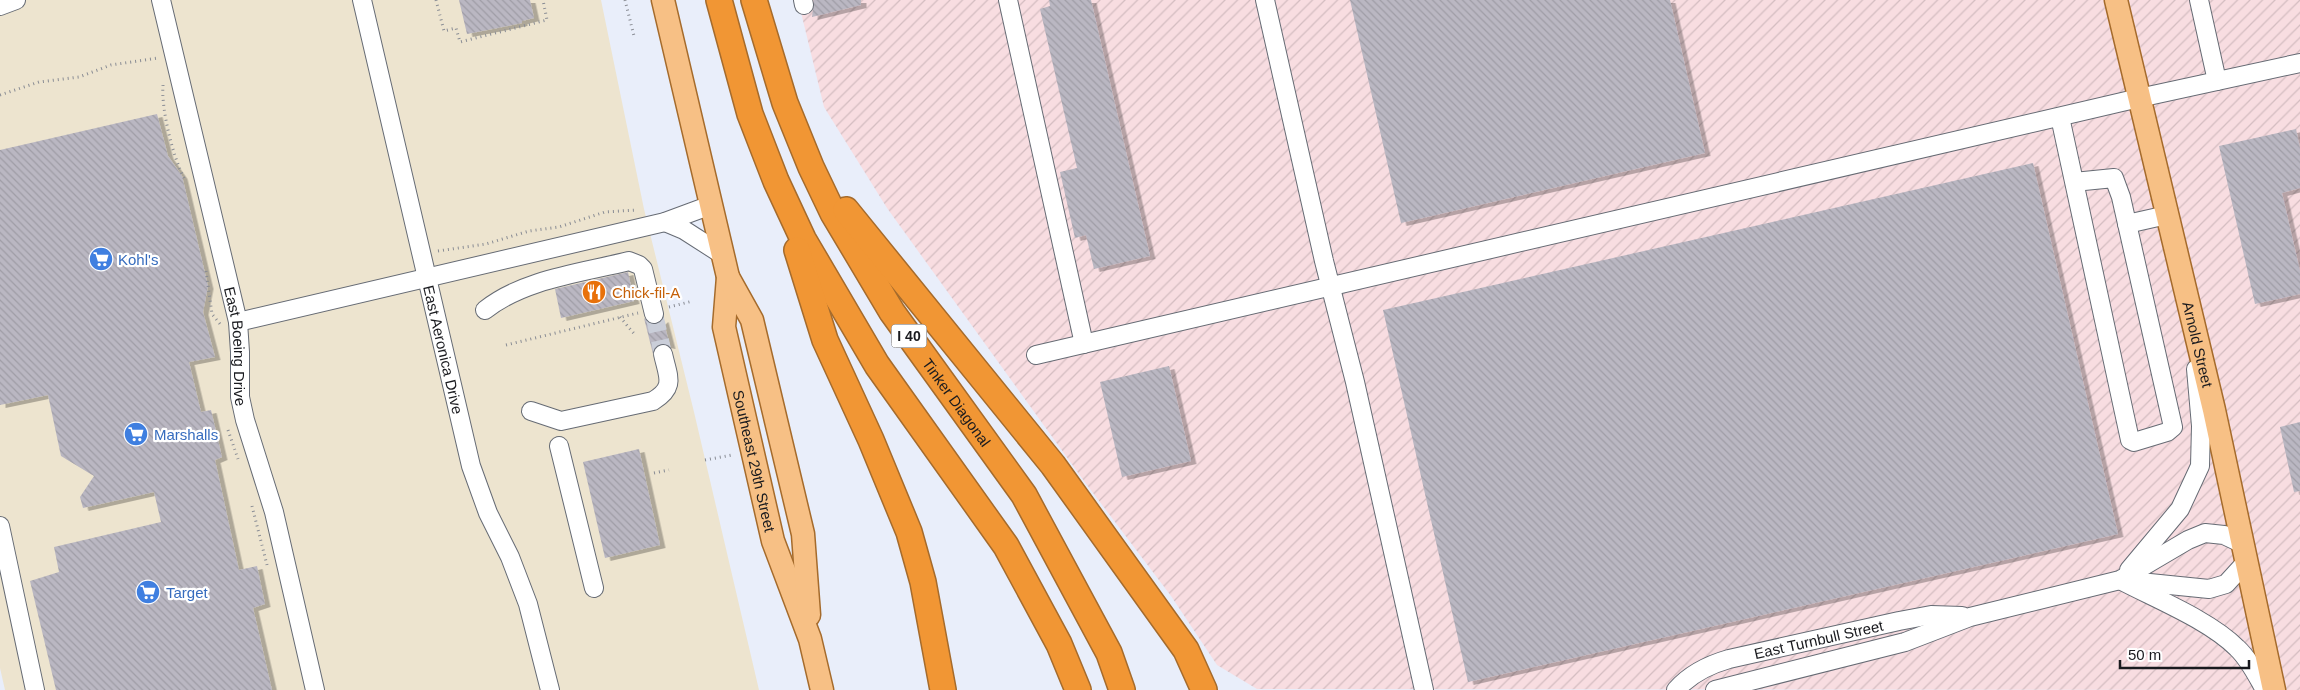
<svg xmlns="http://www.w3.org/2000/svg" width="2300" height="690" viewBox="0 0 2300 690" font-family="Helvetica,sans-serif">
<defs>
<pattern id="industrial-furrows" width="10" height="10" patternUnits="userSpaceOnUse" patternTransform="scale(1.25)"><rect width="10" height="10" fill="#f8dde1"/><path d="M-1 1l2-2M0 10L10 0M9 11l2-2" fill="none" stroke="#d4bdc1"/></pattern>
<pattern id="building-back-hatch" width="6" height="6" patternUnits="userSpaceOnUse" patternTransform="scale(1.25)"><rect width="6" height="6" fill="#bab7c2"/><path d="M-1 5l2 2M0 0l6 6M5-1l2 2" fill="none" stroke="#9f9da6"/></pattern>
<filter id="shadow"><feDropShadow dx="5.5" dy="3" stdDeviation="0" flood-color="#0004"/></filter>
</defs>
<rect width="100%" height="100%" fill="#e9eefa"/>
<path fill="#ede4cf" d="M0,0H601L644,209L694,412L759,690H5L0,668Z"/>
<path fill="url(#industrial-furrows)" d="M798,0H2300V690L1257,689L1217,665L1171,596L1084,481L887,208L824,107Z"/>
<path fill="url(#building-back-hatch)" filter="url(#shadow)" d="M459,0H530L534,18L522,21V23L467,34Z
M814,0H861V5L812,17Z
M1049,0H1091L1150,256L1094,269L1086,235L1075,238L1060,172L1077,168L1040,9L1050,6Z
M1350,0H1670L1705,153L1401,223Z
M157,114L168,156L182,176L208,286L203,312L215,357L189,362L201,412L211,410L222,457L215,460L239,570L257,566L265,604L253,608L272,690H56L30,581L59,572L54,547L161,522L154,492L83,508L80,497L94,476L61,456L48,395L0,405V150Z
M2296,129L2300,148V188L2282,193L2300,271V294L2255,304L2219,146Z
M2033,163L2118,534L1468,682L1383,310Z
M628,272L634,301L561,318L555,289Z
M644,318L652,324H657L663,319L670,346L660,344L655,347L653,354Z
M1169,366L1191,461L1122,477L1100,382Z
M2300,422V491L2294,492L2280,427Z
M639,449L660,545L605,558L583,462Z"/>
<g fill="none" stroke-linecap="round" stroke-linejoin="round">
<path stroke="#caced9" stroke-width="18" stroke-dasharray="18 9" stroke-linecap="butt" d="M654,314L663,354"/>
<g stroke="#666b74" stroke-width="20">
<g id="minor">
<path id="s1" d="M161,0L238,322L240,352V397L245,420L274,512L315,690"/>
<path id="s2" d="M362,0L471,466L488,513L510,557L528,604L550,690"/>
<path d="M803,0L804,5"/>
<path d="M1008,0L1084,344"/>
<path d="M1265,0L1324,261L1355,382L1424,690"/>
<path d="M2199,0L2217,81"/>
<path d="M0,6L16,0"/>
<path d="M2060,117L2130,440L2134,442L2167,432L2173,427L2121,197L2114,178L2074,182"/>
<path d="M665,222L684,230L723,255"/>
<path d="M2127,224L2167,215"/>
<path d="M485,310C524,279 581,273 629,261L639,265L643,269L654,314"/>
<path d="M238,322L665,222L711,205"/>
<path d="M1036,355L2139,98L2300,63"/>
<path d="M531,411L561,421L653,401C676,387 668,377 663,354"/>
<path d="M559,446L594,588"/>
<path d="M0,526L35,690"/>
<path d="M2129,570L2180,509L2200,466L2201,426L2196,369"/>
<path d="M2120,580C2156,599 2209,620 2237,648C2249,659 2257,676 2265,690"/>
<path d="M2130,581L2209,589L2226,584L2247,561"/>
<path id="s3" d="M1676,690C1690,674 1708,665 1729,659L1899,621L1931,615L1962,616"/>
<path d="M1715,690L1905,642L1970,617L2120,580L2188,540L2205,533L2224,535L2243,544"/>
</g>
</g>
<g stroke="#a56b2c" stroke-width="25">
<g id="major">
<path id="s4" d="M663,0L728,277L724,327L773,541L810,639L822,690"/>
<path id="s5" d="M2116,0L2214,410L2274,690"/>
<path d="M728,277L752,320L803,534L809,615"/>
</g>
</g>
<g stroke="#a56b2c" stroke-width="28">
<g id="highway">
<path d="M719,0L750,114L776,181L803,239L877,365L1006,546L1059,644L1078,690"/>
<path id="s6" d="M754,0L785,103L811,167L833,213L892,312L1024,495L1109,653L1122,690"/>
<path d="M846,210L1053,465L1186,650L1204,690"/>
<path d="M797,250L825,340L871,440L909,532L923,582L943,690"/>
</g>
</g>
<path stroke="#898c94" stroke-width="3" stroke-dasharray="1 4" stroke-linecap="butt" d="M436,0L444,31L456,28L460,42L547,20L543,0
M625,0L634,36
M163,85C161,109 173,158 185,180
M0,95L39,82L79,77L111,65L158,58
M438,251L486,244L529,231L559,227L605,212L636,210
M206,271L212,314L220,324
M669,307L693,301
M620,317L636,336
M506,345L638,313
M228,430L238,459
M705,460L732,455
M654,473L669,470
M252,506L267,565"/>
<use href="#minor" stroke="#fff" stroke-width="18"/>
<use href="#major" stroke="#f7c085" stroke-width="22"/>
<use href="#highway" stroke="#f19634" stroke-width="25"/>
</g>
<defs>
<g id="supermarket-disc" transform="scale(1.25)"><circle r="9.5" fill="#3f7fe0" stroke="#fff"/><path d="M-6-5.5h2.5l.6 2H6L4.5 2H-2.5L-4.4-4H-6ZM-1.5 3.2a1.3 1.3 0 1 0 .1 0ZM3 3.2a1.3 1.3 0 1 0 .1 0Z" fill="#fff"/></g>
<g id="restaurant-disc" transform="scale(1.25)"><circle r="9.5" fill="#e8710a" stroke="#fff"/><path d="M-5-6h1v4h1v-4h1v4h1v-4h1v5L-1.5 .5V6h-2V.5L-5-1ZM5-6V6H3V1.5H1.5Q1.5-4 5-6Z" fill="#fff"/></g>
</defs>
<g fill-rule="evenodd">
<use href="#supermarket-disc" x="101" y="259"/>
<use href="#restaurant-disc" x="594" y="292"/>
<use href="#supermarket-disc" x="136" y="434"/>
<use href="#supermarket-disc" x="148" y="592"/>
</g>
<g text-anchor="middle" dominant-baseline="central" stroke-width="4.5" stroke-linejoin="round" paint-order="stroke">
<rect fill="#fff" stroke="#5e5f62" stroke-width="1" x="891.5" y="324.5" width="35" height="23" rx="4"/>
<g font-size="14" font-weight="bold" fill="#191a1e">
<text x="909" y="336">I 40</text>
</g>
<g font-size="15" fill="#366cbe" stroke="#fff" text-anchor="start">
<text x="118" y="259">Kohl's</text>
<text x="154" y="434">Marshalls</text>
<text x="166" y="592">Target</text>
</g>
<g font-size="15" fill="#c56008" stroke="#fff" text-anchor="start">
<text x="612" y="292">Chick-fil-A</text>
</g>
<g font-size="15" fill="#191a1e" stroke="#fff">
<text stroke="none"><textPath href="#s5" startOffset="354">Arnold Street</textPath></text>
<text stroke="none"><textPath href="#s1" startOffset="355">East Boeing Drive</textPath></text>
<text stroke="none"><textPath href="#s2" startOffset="359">East Aeronica Drive</textPath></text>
<text stroke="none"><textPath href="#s6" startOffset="454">Tinker Diagonal</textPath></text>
<text stroke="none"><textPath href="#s4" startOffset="472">Southeast 29th Street</textPath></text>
<text stroke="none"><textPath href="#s3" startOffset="154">East Turnbull Street</textPath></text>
</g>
</g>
<path d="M2120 660v8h129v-8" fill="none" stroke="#191a1e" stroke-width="2.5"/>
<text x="2128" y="660" font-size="15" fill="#191a1e" stroke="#ffffff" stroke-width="4" paint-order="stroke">50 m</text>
</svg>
